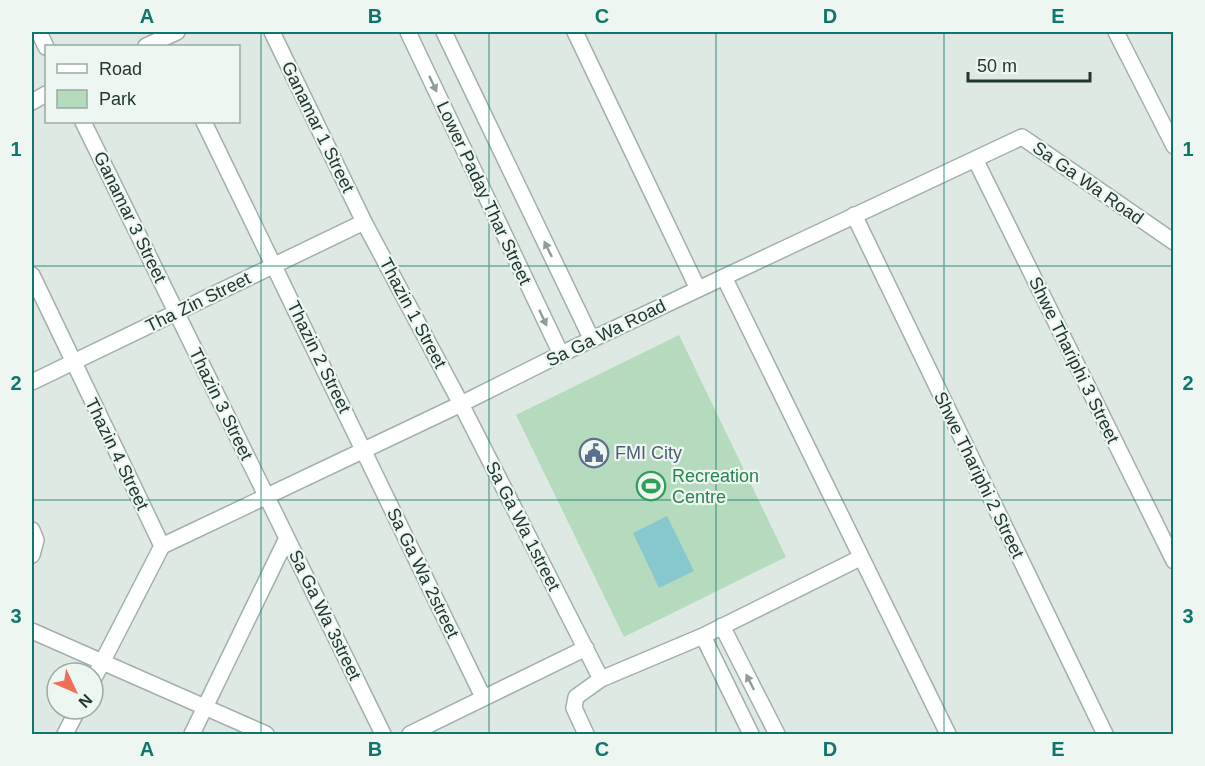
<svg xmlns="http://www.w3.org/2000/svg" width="1205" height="766" viewBox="0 0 1205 766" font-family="Arial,sans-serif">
<rect width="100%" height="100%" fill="#dee9e3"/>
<path fill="#b6dabd" d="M679,335L786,557L624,637L516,415Z"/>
<path fill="#86c8ce" d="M667,516L694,571L659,588L633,533Z"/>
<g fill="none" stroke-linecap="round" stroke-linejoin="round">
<g stroke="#a1b0aa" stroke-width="18">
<path id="minor" d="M39,32L46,47
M272,32L364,222L461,404L601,679
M408,32L561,354
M444,32L592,340
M575,32L698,289
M1116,32L1174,146
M146,46L177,32
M32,102L46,94
M83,122L383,734
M204,122L483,697
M975,159L1174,561
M854,215L1105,734
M32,275L162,546
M724,277L948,734
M32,382L364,222
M32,530L36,540L32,555
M722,626L777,734
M32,631L266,734
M703,636L751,734
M93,680L162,546L461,404L561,354L724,277L1022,137L1174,242
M65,734L78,709
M192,734L287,538
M410,734L586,648
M586,734L574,708L576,697L601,679L703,636L860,558"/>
</g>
<use href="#minor" stroke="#fff" stroke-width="15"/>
</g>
<defs><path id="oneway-solid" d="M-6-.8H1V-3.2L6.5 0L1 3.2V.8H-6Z" transform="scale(1.5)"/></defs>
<g fill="#909c98">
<use href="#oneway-solid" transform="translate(433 84) rotate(65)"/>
<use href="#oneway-solid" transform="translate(548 249) rotate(-116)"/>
<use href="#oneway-solid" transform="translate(543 318) rotate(65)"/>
<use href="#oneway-solid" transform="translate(750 682) rotate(-117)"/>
</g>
<path fill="none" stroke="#0f766e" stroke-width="1.5" stroke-opacity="0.55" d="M261,32V734M489,32V734M716,32V734M944,32V734M32,266H1174M32,500H1174"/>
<defs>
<g id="civic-ring" transform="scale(1.5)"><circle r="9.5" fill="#eef6f1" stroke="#5c6f8a" stroke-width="1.5"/><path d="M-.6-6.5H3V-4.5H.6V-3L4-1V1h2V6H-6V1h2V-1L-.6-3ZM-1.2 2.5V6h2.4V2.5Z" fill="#5c6f8a"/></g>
<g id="stadium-ring" transform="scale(1.5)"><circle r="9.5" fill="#eef6f1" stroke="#2e9e5b" stroke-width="1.5"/><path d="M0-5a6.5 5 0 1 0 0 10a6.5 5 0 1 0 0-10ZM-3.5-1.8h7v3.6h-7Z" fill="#2e9e5b"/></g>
</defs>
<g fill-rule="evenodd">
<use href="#civic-ring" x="594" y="453"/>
<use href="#stadium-ring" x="651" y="486"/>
</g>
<g text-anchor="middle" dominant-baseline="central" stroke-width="4.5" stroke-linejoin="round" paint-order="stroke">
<g font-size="18" fill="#203830" stroke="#eef6f1">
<text transform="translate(318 127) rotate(64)">Ganamar 1 Street</text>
<text transform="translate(1088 183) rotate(35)">Sa Ga Wa Road</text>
<text transform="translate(484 193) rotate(65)">Lower Paday Thar Street</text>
<text transform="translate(130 217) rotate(64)">Ganamar 3 Street</text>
<text transform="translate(198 302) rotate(-26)">Tha Zin Street</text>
<text transform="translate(413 313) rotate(62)">Thazin 1 Street</text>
<text transform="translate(606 333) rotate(-26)">Sa Ga Wa Road</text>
<text transform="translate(319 357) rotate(64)">Thazin 2 Street</text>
<text transform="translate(1074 360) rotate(64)">Shwe Thariphi 3 Street</text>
<text transform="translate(221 404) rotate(64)">Thazin 3 Street</text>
<text transform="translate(117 454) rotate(64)">Thazin 4 Street</text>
<text transform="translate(979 475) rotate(64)">Shwe Thariphi 2 Street</text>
<text transform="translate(523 526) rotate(63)">Sa Ga Wa 1street</text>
<text transform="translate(423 573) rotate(64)">Sa Ga Wa 2street</text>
<text transform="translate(325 615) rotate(64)">Sa Ga Wa 3street</text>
</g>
<g font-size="18" fill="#4e5e75" stroke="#eef6f1" text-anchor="start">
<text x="615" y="453">FMI City</text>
</g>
<g font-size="18" fill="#27864d" stroke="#eef6f1" text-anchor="start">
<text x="672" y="476">Recreation<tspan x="672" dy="21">Centre</tspan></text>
</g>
</g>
<rect width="1205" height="766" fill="none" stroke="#eef6f1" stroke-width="66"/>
<rect x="45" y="45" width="195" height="78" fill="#eef6f1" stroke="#9caaa4" stroke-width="1.5"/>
<rect x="57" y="64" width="30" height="9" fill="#ffffff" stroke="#9caaa4" stroke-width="1.5"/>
<text x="99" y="75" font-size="18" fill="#203830">Road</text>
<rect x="57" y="90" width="30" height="18" fill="#b6dabd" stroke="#9caaa4" stroke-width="1.5"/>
<text x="99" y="105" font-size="18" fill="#203830">Park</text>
<g transform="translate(75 691) rotate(134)"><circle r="28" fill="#eef6f1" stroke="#9caaa4" stroke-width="1.5"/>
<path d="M0-4.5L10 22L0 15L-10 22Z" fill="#ef7056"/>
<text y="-9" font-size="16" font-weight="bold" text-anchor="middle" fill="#203830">N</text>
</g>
<path d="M968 72v9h122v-9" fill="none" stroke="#203830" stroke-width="3"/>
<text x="977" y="72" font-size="18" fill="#203830" stroke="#eef6f1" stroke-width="4.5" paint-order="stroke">50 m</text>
<rect x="33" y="33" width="1139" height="700" fill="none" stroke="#0f766e" stroke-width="2"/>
<g font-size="20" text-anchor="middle" font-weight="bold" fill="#0f766e">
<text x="147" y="23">A</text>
<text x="375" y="23">B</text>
<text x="602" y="23">C</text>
<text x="830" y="23">D</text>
<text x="1058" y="23">E</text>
<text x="16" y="156">1</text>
<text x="1188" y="156">1</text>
<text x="16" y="390">2</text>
<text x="1188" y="390">2</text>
<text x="16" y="623">3</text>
<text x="1188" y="623">3</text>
<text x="147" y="756">A</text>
<text x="375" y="756">B</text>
<text x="602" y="756">C</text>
<text x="830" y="756">D</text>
<text x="1058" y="756">E</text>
</g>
</svg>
